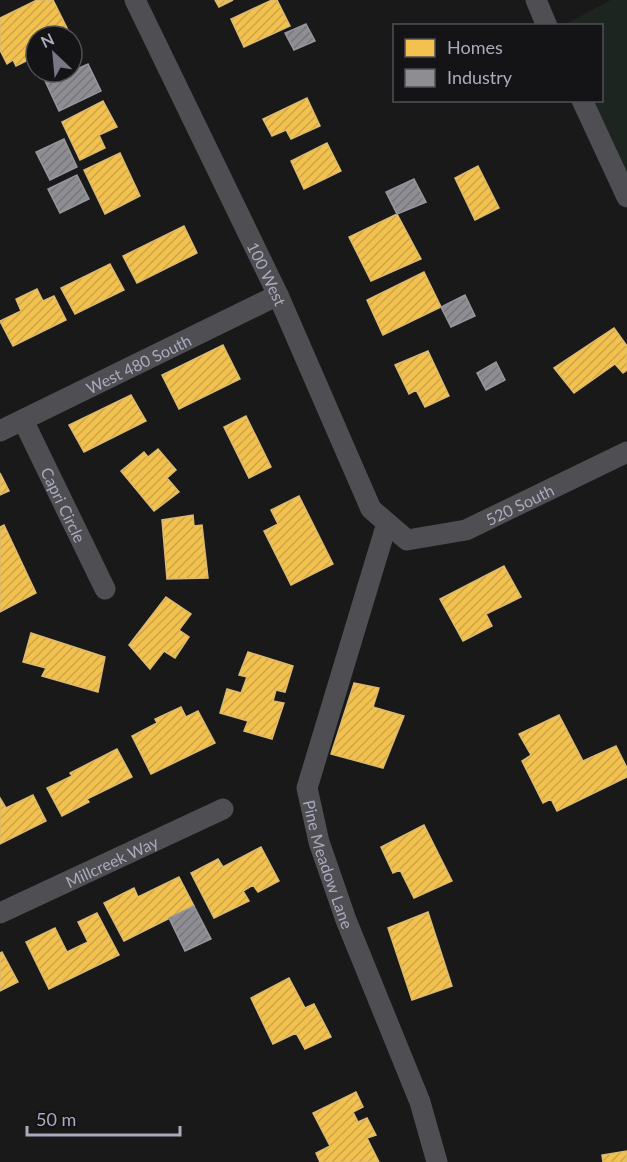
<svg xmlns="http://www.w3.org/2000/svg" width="627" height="1162" viewBox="0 0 627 1162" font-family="Lato,sans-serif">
<defs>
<pattern id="homes-hatch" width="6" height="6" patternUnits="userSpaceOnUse" patternTransform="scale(1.5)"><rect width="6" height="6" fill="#f2c14e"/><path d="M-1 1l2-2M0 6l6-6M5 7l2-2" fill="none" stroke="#cca54a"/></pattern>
<pattern id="industry-hatch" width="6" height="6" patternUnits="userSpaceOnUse" patternTransform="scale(1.5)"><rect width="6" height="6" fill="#8d8d92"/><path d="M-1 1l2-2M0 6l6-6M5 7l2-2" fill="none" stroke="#76767c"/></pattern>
</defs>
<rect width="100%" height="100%" fill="#19191a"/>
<path fill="#1d2520" d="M611,0H627V190L588,101L602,100V26H562Z"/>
<path fill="url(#homes-hatch)" stroke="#dcba6f" stroke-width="1.5" d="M37,0H53L71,36H36V56L16,66L13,60L7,64L0,50V18Z
M215,0H233L219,7Z
M272,0H277L290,26L244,47L231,19Z
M307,98L320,126L291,139L286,130L272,136L263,119Z
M103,101L117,127L99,135L105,148L80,160L62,122Z
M327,143L341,171L304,189L291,161Z
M120,153L140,196L105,214L84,170Z
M478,166L499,208L475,220L455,178Z
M397,214L421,259L371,281L349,237Z
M184,226L197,253L137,283L123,256Z
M110,264L124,290L75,314L61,288Z
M424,272L441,307L383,335L367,300Z
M37,289L43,301L54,296L66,320L13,346L0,321L21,311L16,299Z
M614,328L627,346V370L623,373L615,364L574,393L554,368Z
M223,345L240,379L179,409L162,375Z
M428,351L449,396L425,407L416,390L409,394L395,365Z
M131,395L146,421L84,452L69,425Z
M246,416L271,467L249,478L224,427Z
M158,449L176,470L167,478L179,492L154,511L121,471L144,452L148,457Z
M0,473L9,491L0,495Z
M299,496L333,564L291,585L264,531L278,524L271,510Z
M193,515L194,526L202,525L208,578L167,579L162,520Z
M4,525L36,593L0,612V527Z
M504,566L521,597L486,614L492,626L463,641L440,599Z
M166,597L191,614L179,630L189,637L175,658L164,651L150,669L129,645Z
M31,633L105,657L98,692L42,676L46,668L23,662Z
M248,652L293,666L285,692L276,690L273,701L284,703L272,739L244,731L248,721L220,713L227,689L241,693L247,677L239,675Z
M354,683L379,688L373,707L404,716L383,768L331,754Z
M181,707L186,717L198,711L215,743L151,774L132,736L157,723L155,719Z
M559,715L583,761L616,746L627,768V777L557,811L551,799L543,803L522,761L531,755L519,734Z
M117,749L132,777L87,799L89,802L62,816L47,788L72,776L70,773Z
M33,795L46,821L0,844V798L6,808Z
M424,825L452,881L414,898L400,870L393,873L381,847Z
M261,847L279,881L258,892L253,885L243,891L249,901L214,918L191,873L218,859L223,867Z
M179,877L194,906L124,941L104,903L134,888L138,897Z
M428,912L452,986L412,1000L388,928Z
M97,913L119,955L49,989L26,942L55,928L67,952L88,942L78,922Z
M2,952L18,982L0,991V953Z
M289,978L305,1008L314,1004L331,1037L305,1049L296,1033L273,1044L251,998Z
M356,1092L363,1107L353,1112L358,1122L367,1118L376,1135L367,1138L379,1162H320L316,1153L330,1146L313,1113Z
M627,1151V1162H603L602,1155Z"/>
<path fill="url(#industry-hatch)" stroke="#96969f" stroke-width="1.5" d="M306,24L315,41L294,50L285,33Z
M72,63L75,70L88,64L101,91L59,111L41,72H72Z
M64,139L77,167L50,180L36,152Z
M77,175L89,199L60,213L48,189Z
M414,179L426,202L397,214L386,192Z
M465,295L475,316L451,327L441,307Z
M496,362L505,380L486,390L477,373Z
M194,906L211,939L185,951L169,918Z"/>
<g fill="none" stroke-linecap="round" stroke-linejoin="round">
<g stroke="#4e4e53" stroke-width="21">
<path id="s1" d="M135,0L278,295L371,509L407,540L466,530L627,452"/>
<path d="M536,0L547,26"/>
<path d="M582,100L627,197"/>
<path id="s2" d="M23,420L105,589"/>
<path id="s3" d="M0,431L278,295"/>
<path id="s4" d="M387,523L307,788L319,842L346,920L420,1102L437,1162"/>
<path id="s5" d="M0,913L223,809"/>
</g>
</g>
<g text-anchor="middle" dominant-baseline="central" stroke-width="6" stroke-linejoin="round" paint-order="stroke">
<g font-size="16" fill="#aaabbc" stroke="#141316">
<text stroke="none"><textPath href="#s1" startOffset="304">100 West</textPath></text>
<text stroke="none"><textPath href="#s3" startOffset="154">West 480 South</textPath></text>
<text stroke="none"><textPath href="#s1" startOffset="728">520 South</textPath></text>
<text stroke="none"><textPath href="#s2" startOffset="94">Capri Circle</textPath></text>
<text stroke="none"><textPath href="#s5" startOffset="123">Millcreek Way</textPath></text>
<text stroke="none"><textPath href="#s4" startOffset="356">Pine Meadow Lane</textPath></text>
</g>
</g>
<rect x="393" y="24" width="210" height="78" fill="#141316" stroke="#505058" stroke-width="1.5"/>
<rect x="405" y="39" width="30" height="18" fill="#f2c14e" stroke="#505058" stroke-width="1.5"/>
<text x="447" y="54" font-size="18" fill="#aaabbc">Homes</text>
<rect x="405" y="69" width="30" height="18" fill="#8d8d92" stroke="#505058" stroke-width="1.5"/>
<text x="447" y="84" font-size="18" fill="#aaabbc">Industry</text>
<g transform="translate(54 54) rotate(334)"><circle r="28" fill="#141316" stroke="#505058" stroke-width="1.5"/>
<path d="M0-4.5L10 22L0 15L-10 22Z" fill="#777883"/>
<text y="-9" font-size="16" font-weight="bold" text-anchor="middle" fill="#aaabbc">N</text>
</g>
<path d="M27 1126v9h153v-9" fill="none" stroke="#aaabbc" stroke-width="3"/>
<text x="36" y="1126" font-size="18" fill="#aaabbc" stroke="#141316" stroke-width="4.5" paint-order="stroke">50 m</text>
</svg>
